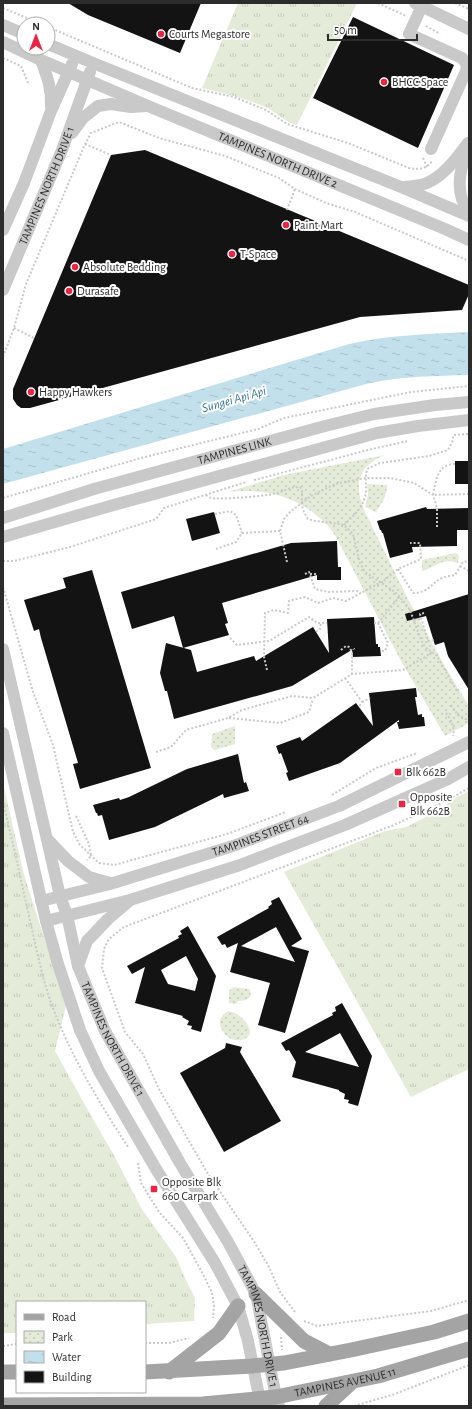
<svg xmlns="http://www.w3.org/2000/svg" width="472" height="1409" viewBox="0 0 472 1409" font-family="'Alegreya Sans',sans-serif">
<defs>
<pattern id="grass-tufts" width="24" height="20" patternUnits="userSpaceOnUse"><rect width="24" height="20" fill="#e4ebd8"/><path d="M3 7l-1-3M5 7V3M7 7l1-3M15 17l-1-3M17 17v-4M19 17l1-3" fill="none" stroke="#c4caba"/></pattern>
<pattern id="park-dots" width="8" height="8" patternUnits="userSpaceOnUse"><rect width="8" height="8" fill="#e4ebd8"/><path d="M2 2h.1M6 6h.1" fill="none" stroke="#c4caba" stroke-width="1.8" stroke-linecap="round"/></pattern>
<pattern id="water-ripples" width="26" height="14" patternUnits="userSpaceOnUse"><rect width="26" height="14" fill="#c2e0ec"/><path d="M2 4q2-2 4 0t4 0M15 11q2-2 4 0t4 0" fill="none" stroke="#a7c0cb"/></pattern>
</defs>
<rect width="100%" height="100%" fill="#fff"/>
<path fill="url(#grass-tufts)" d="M238,3H357L297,125C285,122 276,112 265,107C245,98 223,93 202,88Z
M3,783L24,875L51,959L67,1002L55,1051L85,1105L116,1159L141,1208L176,1257L185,1278L195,1298L194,1321L145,1324V1302H17V1333H3Z
M469,791V1069L411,1097L284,872L385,831L406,827L438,811L455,798Z"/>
<path fill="url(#park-dots)" d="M385,455C357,467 354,484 364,510L410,603L447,670L469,706V723L445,736L401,661L336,537C332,531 328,525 322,520C295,495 264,488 228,492L284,475Z
M367,484L387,485C387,496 382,503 376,512L365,507L368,495Z
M456,553L459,556L458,563C444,557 435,567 422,571V560Z
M235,726V744L215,750L213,749L211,747L212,734Z
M233,987L249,989C255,998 245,1001 238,1001L236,1004L229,1003V991Z
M229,1011C231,1012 233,1012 235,1013C243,1017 258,1033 244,1039C228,1047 208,1019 229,1011Z"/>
<path fill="url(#water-ripples)" d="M469,332V375C436,376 403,376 370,383L3,484V449L349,344C389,335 428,334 469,332Z"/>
<path fill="#131313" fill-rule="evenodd" d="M68,3H201L180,53L88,15Z
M353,17L454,65L418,148L313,98Z
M145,150L469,285V294L462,310L360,317L30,408H21L17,405L13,399V389L111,155Z
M455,461H469V484H455Z
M426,507L427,509L469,508V530H457V546L412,547L413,552L390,558L383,533H382L381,530H380L377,521Z
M214,512L220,533L192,541L186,519Z
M337,541L338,567H341V580H317V575L222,603L228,623L225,624L229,635L183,648L174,616L132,629L121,592L291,543Z
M92,570L151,768L80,789L73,764L78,763L41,638L39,629L34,631L24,600L66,588L63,578Z
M469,594V690L448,656L444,642L435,645L426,616L407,621L405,614Z
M374,617L376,644H378V647H380L381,656L353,657L352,650L355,649V648L292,686L174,719L167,691H165L160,673L166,643L191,650L197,672L254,656L256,661L313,627L329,653L327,619Z
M416,688L417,697H415L418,715L422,714V717H424L425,726L399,729L397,722H399V720L340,763L289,781L286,773L288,772L281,753L279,754L276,746L300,737L302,741L356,703L373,726L369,693Z
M238,754L244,783L246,782L249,791L224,798L223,794L155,827L109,840L102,815L98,816L97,813H96L93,805L119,798L120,800L129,797L187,769Z
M279,897L302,939L291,946L309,951L285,1033L258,1025L270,983L230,972L238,943L227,948L225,944L222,945L217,937L269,908L268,907L272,904L271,901ZM276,927L295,962L241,946Z
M188,926L216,976L201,1032L191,1029L192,1026L187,1025L189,1021L182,1017L183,1016L135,1003L145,967L132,974L127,966L179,938L178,936L182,934L180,931ZM186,956L198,979L195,991L168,984L161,970Z
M342,1003L372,1056L358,1106L348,1103L349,1100L344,1099L345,1094L339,1091V1090L292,1077L296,1062L289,1050L286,1051L281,1043L333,1015L332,1013L336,1011L335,1007ZM340,1033L359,1067L305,1052Z
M226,1043L242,1047L240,1052L281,1121L224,1152L180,1073L225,1048Z"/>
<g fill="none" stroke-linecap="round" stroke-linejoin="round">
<path stroke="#c9c9c9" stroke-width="2" stroke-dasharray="2 2" stroke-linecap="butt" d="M378,3L406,16
M455,3L469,9
M3,8L41,24
M426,26L440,34
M48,27L192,88L234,97L266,110L287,124L348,143L409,168C420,170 426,169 433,160
M3,58L21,66L29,85
M85,144L111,155
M423,158L427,167
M287,210L295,189
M14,328L34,338
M3,357L14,328L26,284L85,144L91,133L119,122L159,138L225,156L279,178L295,189L326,203L355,212L469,261
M454,435L469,434
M455,464C437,464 436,481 433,495L469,494
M254,480L372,449L408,441
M206,495C207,496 210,498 211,498C217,500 266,496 273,494C283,492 291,486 300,487C304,492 301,498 302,503C302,509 305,514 308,519L315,521L340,524L344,525L353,534L360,563L365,572L395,592L405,603L410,610L421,640L425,647L437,656L458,693
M3,498L141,458L258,429L284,418L411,392L469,386
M215,514L230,511L236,515L242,533
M344,525C354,515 365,506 366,491C366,482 365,479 367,469L380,463L429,456L448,450L453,440V435
M216,549L236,542L242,533L280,531
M3,561H14L70,547L156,519L164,508L246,482
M287,562L280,531L284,519L290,512L311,496L335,484L365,478H390L414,483L433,495L437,508V527
M460,566L469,571
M398,569L413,593C429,593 431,583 442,578C446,576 451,576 455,575L463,562L469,561
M305,574L309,572L315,589L328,592L357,591L361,593
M310,574H317
M3,587L33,692L53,745L73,832L80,845L99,863L114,865L227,834L286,812
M424,613L420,614L428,641L434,640
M414,620L422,619
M374,623H378L400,596
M378,623L388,643L385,651H381
M316,632L320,629L321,623
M230,638L237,645L269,641L309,617L317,623H327
M341,650L346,646L349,647L352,652V674
M267,670L264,657L265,613L274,610L288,613L289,601L305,597L318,603L333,598L346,601L385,580L398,569L421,559L420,543H410
M345,678L362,702L359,707
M362,702L370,698
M451,705L458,715L469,721
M446,713C451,720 455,727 453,736
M229,718L280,723L309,712L313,699
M156,752L171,747L186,730L228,718L242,710L292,696L313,698L352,674L403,670L433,652
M332,795L376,768L417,753
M3,802C12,839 20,875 28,912C35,942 41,974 51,1003C70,1054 98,1101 128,1147
M76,816L89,844L91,856L87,860
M138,1163L141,1183L159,1212L183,1238L203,1274L212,1293L214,1305L213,1318
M295,1312L280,1292L269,1267L255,1243L208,1174L159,1089L143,1054L125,1032L102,968L104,949L109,939L124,927L394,825L448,800L469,788
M304,1321L317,1326L431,1311L469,1300
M281,1337L282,1350
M145,1343H169L189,1338
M3,1346L17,1344
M354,1406L395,1394L469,1365"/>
<g stroke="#c9c9c9" stroke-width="12">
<path d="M415,3L469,29"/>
<path d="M422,6L409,34L462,58L466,63L467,69L431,149"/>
<path d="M3,25L24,34"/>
<path id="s1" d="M3,42L41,60L148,106L445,229L469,240"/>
<path d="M48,44L93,63L401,187L469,216"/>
<path d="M41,60C47,76 52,89 51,106"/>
<path d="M72,133L83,118L98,106L111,104L131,107L147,106"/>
<path d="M467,149C460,170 454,193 469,212"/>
<path d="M403,187C409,187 415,186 421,185C441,180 457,158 468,143"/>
<path d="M3,230L24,183L51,111L72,64"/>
<path id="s2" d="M3,290L62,150L90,72"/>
<path id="s3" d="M3,518L94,489L325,426L374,414L435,405L469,402"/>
<path d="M3,537L110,506L377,433L418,426L469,420"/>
<path id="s4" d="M3,649L60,896L67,915L78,966L105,1031L180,1163L228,1242L256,1294L276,1397L279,1406"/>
<path d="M3,733L46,921L58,964L80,1030L99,1071L156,1169L215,1263L238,1306L248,1341L261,1406"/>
<path d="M48,840L68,861L89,877L110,883"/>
<path id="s5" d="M41,901L110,884L233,846L339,806L469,742"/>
<path d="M46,921L130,900L240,865L345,825L448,779L469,767"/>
<path d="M78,966L87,941L108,919L128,902"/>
</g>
<g stroke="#a4a4a4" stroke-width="15">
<path d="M256,1294L304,1341L329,1354"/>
<path d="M3,1372H17"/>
<path d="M145,1372L252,1366L284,1363L351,1350L434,1332L469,1321"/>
<path d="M169,1372L219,1333L238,1306"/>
<path id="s6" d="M3,1405L203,1404L276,1397L378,1376L469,1349"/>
<path d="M326,1406L351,1383"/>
</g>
</g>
<g fill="#ef2243" stroke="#fff" stroke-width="1.5">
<circle cx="161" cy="34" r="4"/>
<circle cx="384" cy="82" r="4"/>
<circle cx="286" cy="225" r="4"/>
<circle cx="232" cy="254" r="4"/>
<circle cx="75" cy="267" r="4"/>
<circle cx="69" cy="291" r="4"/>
<circle cx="31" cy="392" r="4"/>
<rect x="394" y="768" width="8" height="8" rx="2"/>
<rect x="398" y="800" width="8" height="8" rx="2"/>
<rect x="150" y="1185" width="8" height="8" rx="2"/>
</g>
<g text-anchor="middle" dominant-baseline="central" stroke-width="4" stroke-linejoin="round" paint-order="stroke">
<g font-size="12" fill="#2c2c2c" stroke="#fff" text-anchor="start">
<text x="169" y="34">Courts Megastore</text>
<text x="392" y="82">BHCC Space</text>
<text x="294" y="225">Paint Mart</text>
<text x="240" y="254">T-Space</text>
<text x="83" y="267">Absolute Bedding</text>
<text x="77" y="291">Durasafe</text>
<text x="39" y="392">Happy Hawkers</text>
<text x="406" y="772">Blk 662B</text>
<text x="410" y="797">Opposite<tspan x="410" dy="14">Blk 662B</tspan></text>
<text x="162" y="1182">Opposite Blk<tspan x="162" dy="14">660 Carpark</tspan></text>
</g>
<g font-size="12" fill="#2c2c2c" stroke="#fff">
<text stroke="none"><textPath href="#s1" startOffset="299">TAMPINES NORTH DRIVE 2</textPath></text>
<text stroke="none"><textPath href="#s2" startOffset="113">TAMPINES NORTH DRIVE 1</textPath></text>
<text stroke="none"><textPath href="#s3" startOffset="241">TAMPINES LINK</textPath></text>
<text stroke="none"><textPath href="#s5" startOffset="229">TAMPINES STREET 64</textPath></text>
<text stroke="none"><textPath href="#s4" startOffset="407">TAMPINES NORTH DRIVE 1</textPath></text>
<text stroke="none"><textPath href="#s4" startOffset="731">TAMPINES NORTH DRIVE 1</textPath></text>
<text stroke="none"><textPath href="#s6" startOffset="344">TAMPINES AVENUE 11</textPath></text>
</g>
<g font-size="13" font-style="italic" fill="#367692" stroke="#fff">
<text transform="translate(234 400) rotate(-16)">Sungei Api Api</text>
</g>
</g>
<rect width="472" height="1409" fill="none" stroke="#2c2c2c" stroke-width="8"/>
<rect x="16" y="1301" width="130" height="92" fill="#ffffff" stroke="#ababab"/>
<rect x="24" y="1314" width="20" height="6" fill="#a4a4a4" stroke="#ababab"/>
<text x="52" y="1321" font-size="12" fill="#2c2c2c">Road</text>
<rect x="24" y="1331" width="20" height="12" fill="url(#park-dots)" stroke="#ababab"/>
<text x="52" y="1341" font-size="12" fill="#2c2c2c">Park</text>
<rect x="24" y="1351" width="20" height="12" fill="url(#water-ripples)" stroke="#ababab"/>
<text x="52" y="1361" font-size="12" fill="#2c2c2c">Water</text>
<rect x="24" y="1371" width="20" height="12" fill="#131313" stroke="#ababab"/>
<text x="52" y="1381" font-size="12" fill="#2c2c2c">Building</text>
<g transform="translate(36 36)"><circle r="19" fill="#ffffff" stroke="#ababab"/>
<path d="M0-3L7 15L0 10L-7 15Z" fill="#ef2243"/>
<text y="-6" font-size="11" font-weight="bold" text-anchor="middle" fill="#2c2c2c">N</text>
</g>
<path d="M328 34v6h89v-6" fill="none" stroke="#2c2c2c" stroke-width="2"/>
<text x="334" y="34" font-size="12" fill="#2c2c2c" stroke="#ffffff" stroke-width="3" paint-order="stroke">50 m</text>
</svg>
